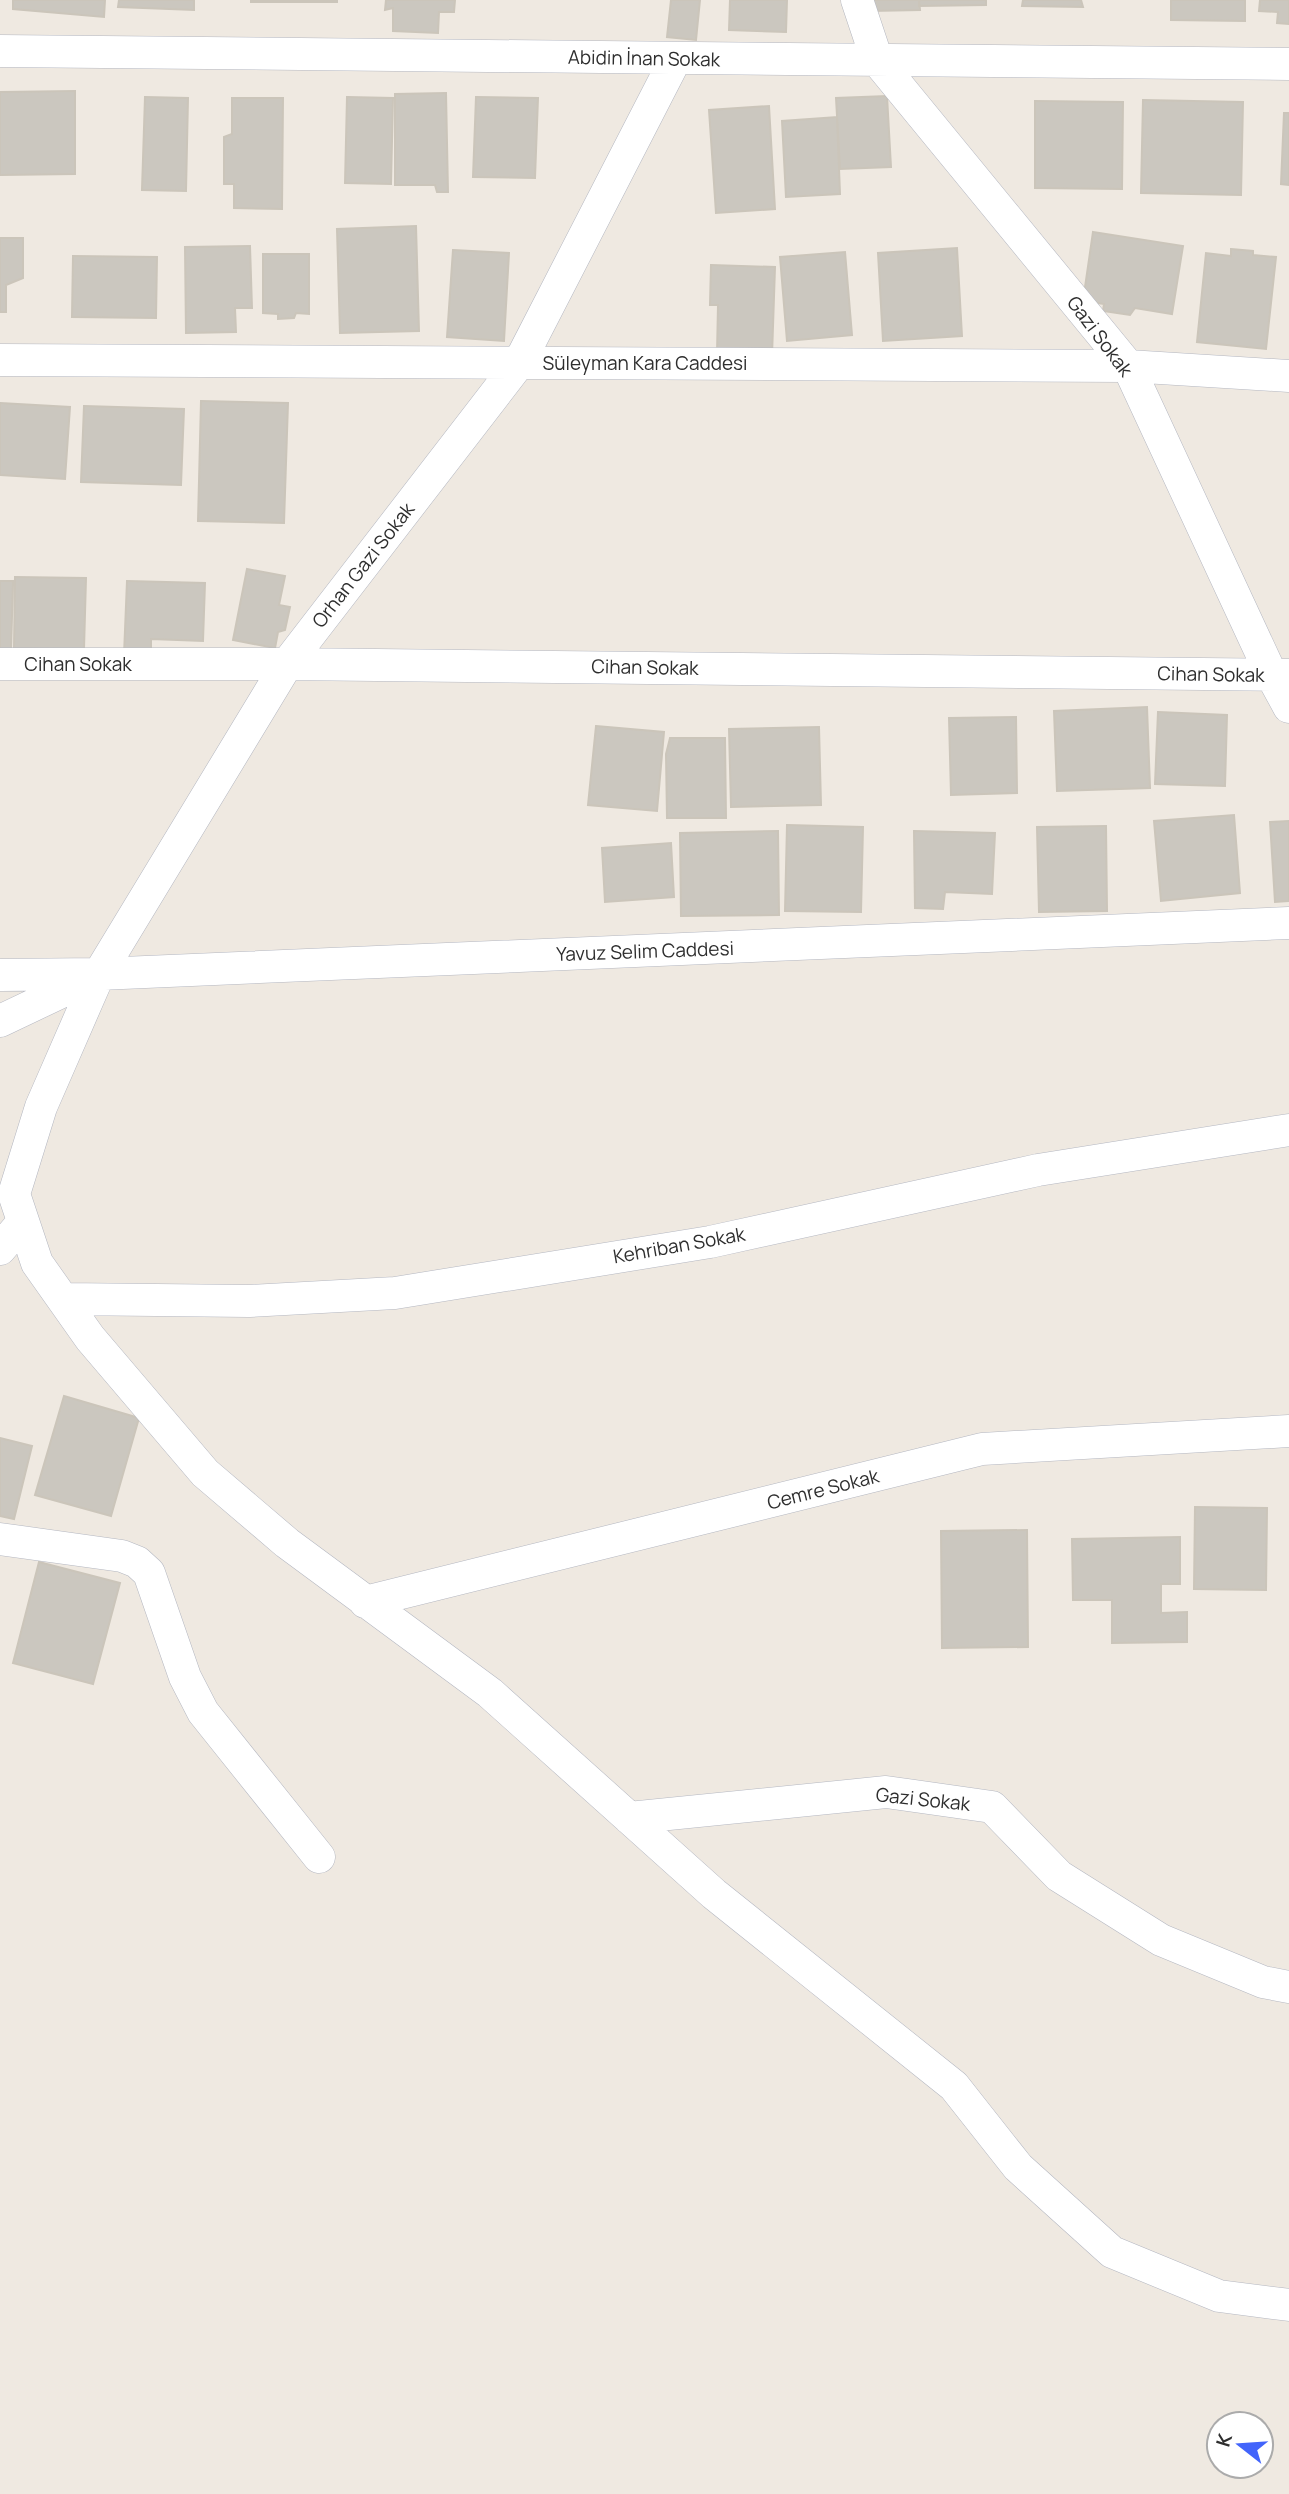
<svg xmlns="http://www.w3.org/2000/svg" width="1289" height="2494" viewBox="0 0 1289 2494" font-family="Manrope,sans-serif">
<rect width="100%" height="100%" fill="#efe9e1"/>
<path fill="#cbc7bf" stroke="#cbc5ba" stroke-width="2" d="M13,0H105L104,17L13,9Z
M119,0H194V10L118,7Z
M251,0H337V2H251Z
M386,0H455L454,12H439L438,33L393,31V8L385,10Z
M671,0H700L696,40L667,37Z
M730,0H787L786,32L729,30Z
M870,0H919L920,10L870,11Z
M919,0H986V5L919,6Z
M1023,0H1081L1083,7L1022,6Z
M1171,0H1245V21L1171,20Z
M1260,0H1289V24L1277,23L1278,12L1259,11Z
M75,91V174L0,175V92Z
M446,93L448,192H437L435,185H395V94Z
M887,96L891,167L840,169L836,98Z
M145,97L188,98L186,191L142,190Z
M347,97L393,98L391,184L345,183Z
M476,97L538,98L535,178L473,177Z
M232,98H283L282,209L234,208V184H224V137L232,134Z
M1143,100L1243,102L1241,195L1141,193Z
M1035,101L1123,102L1122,189L1035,188Z
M769,106L775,209L716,213L709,110Z
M1284,113H1289V185L1281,184Z
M837,117L840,194L786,197L782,121Z
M416,226L419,331L340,333L337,229Z
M1093,232L1183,246L1172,314L1135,308L1130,315L1103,311L1104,304L1083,301Z
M0,238H23V278L6,285V312H0Z
M250,246L252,308H235L236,332L186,333L185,247Z
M957,248L962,336L883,341L878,253Z
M1231,249L1253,251V255L1276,257L1266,349L1197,342L1206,253L1231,256Z
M453,250L509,253L504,341L447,337Z
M845,252L852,335L787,341L780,257Z
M263,254H309V314L296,313L294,318L278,319V314L263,313Z
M73,256L157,257L156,318L72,317Z
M711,265L775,267L772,356L717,354L718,305H710Z
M201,401L288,403L284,523L198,521Z
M0,403L70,407L65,479L0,475Z
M84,406L184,409L181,485L81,482Z
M247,569L285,576L279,605L290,607L285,630L278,632L275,648L233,640Z
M15,577L86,578L84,649L14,648Z
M0,581H13L11,652H0Z
M127,581L205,583L203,641L151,639V655H124Z
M1147,707L1150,788L1057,791L1054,711Z
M1158,712L1227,715L1225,786L1155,784Z
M1016,717L1017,793L951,795L949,718Z
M596,726L664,732L657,811L588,805Z
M819,727L821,805L731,807L729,729Z
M670,738H725L726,818H667L666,754Z
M1234,815L1240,893L1161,901L1154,821Z
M1289,821V901L1275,902L1270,822Z
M787,825L863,827L861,912L785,911Z
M1106,826L1107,911L1039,912L1037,827Z
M778,831L779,915L681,916L680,833Z
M914,831L995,833L992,894L945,892L943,909L915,908Z
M671,843L674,897L605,902L602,848Z
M64,1396L139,1418L111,1516L35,1495Z
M0,1438L32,1446L14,1519L0,1516Z
M1195,1507L1267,1508L1266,1590L1194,1589Z
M1027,1530L1028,1647L942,1648L941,1531Z
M1180,1537V1584H1161V1613L1187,1612V1642L1112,1643V1600H1073L1072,1539Z
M39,1562L120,1583L93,1684L13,1663Z"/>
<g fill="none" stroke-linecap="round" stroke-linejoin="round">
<g stroke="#b4b7c1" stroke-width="33">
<path id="street" d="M857,0L877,60L1128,366L1271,674L1289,707
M0,51L1289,64
M0,360L1128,366L1289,376
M0,664H287L1289,675
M99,974L41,1107L14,1194L37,1263L90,1338L205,1473L287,1543L490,1693L714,1894L954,2086L1018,2167L1112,2252L1219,2296L1289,2305
M0,975L99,974L1289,923
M0,1021L99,974L287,664L519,363L676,58
M0,1249L23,1222
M63,1299L249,1301L395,1293L710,1242L1038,1170L1289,1130
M0,1539L122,1556L137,1562L149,1573L185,1677L203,1712L319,1857
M365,1602L982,1449L1289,1431
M629,1818L886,1792L992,1807L1059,1876L1161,1940L1263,1982L1289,1987"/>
</g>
<use href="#street" stroke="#fff" stroke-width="32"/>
</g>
<g text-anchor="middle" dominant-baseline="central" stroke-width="7" stroke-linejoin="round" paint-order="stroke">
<g font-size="19" fill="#2e2e2e" stroke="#fff">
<text transform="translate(644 58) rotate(1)">Abidin İnan Sokak</text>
<text transform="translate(1100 336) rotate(53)">Gazi Sokak</text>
<text x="645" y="363">Süleyman Kara Caddesi</text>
<text transform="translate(363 565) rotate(-52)">Orhan Gazi Sokak</text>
<text x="78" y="664">Cihan Sokak</text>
<text transform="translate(645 667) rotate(1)">Cihan Sokak</text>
<text transform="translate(1211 674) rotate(1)">Cihan Sokak</text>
<text transform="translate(645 951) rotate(-2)">Yavuz Selim Caddesi</text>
<text transform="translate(679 1245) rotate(-10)">Kehriban Sokak</text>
<text transform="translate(823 1489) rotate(-14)">Cemre Sokak</text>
<text transform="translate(923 1799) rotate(6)">Gazi Sokak</text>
</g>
</g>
<g transform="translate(1240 2445) rotate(287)"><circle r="33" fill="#ffffff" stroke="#ababab" stroke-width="2"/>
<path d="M0-5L12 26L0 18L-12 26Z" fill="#4264fb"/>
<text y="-10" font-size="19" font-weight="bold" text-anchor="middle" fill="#2e2e2e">K</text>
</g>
</svg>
